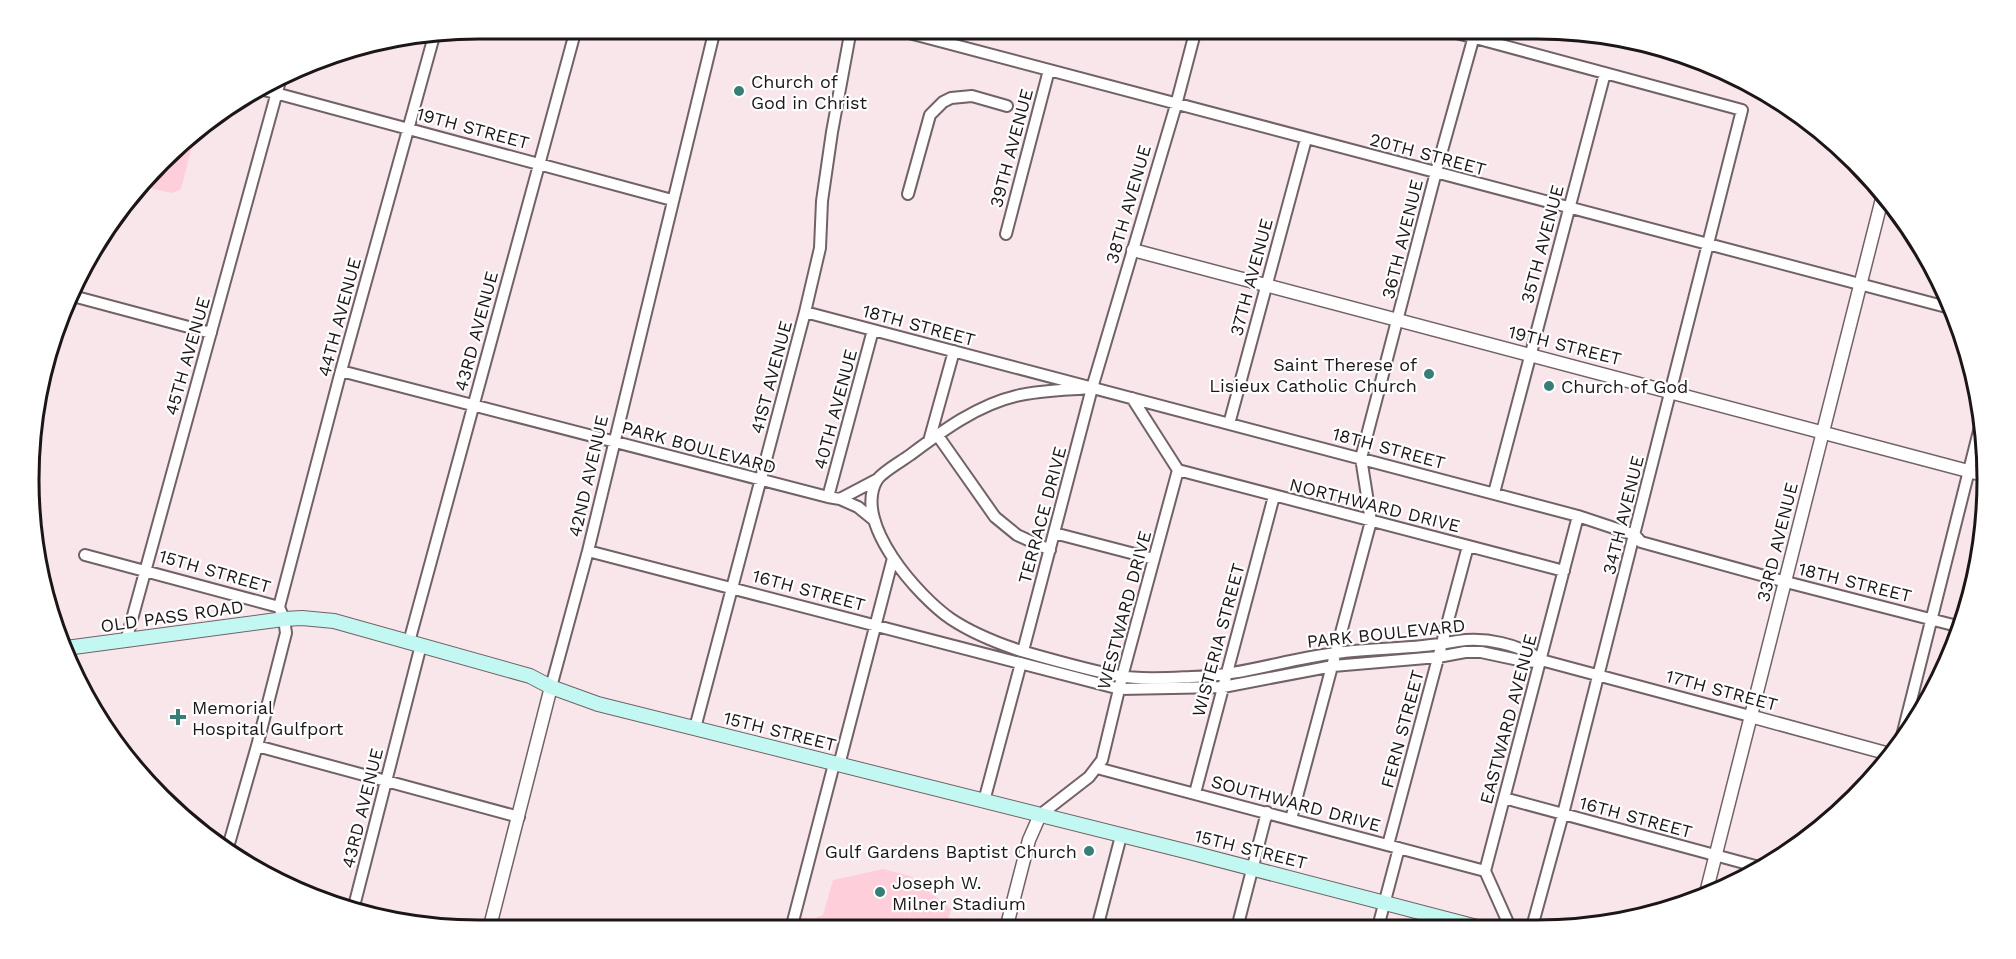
<svg xmlns="http://www.w3.org/2000/svg" width="2016" height="959" viewBox="0 0 2016 959" font-family="'Work Sans',sans-serif">
<rect width="100%" height="100%" fill="#f8e6ea"/>
<path fill="#ffcedb" d="M196,131L181,189L172,193L144,187Z
M883,869L910,876L951,909L946,929H797L801,917L813,919L823,915L833,880Z"/>
<g fill="none" stroke-linecap="round" stroke-linejoin="round">
<g stroke="#716266" stroke-width="14">
<path id="minor" d="M894,29L1954,309
M1442,29L1742,110L1563,814L1532,927
M264,90L672,200
M908,194L930,115L943,102L951,98L972,96L1007,106
M1006,234L1049,70
M69,295L211,333
M805,312L1578,516L1635,535L1641,542L1786,582L1961,627
M341,371L828,497L840,499L878,479
M1092,388C1067,390 1041,390 1016,396C977,405 941,432 910,455C902,461 882,472 877,480C852,523 919,597 951,619C972,633 997,643 1021,651C1053,660 1087,670 1119,676C1140,680 1169,678 1191,677C1240,676 1287,659 1336,653C1365,649 1394,649 1423,646C1435,645 1446,643 1458,641C1485,637 1519,644 1541,660L1750,716
M1229,424L1306,139
M938,436L995,517L1017,535L1050,550
M929,441L954,351
M1178,470L1564,571
M1494,493L1605,73
M828,497L873,330
M840,499L858,507L874,520
M1054,533L1154,559
M588,551L1120,689L1223,687L1333,666L1438,657L1465,652H1481L1528,662L1541,660
M85,555L279,607L284,619L286,633L257,746L228,847
M279,607L341,371L434,36
M126,641L280,81
M409,642L576,29
M1023,651L1092,388L1176,105L1196,29
M551,687L588,551L715,29
M695,728L805,312L820,248L822,201L832,132L851,29
M1900,744L1982,419
M257,746L519,817
M839,765L893,558
M1097,768L1485,871
M1195,793L1274,496
M1504,798L1759,867
M984,801L1021,663
M1040,815L1089,777L1102,760L1122,677L1178,470L1132,398
M1291,819L1371,521L1361,458L1436,172L1476,29
M1388,845L1468,546
M353,910L421,645
M1378,927L1399,848
M1510,927L1485,871L1578,516
M1097,928L1121,836
M1237,928L1267,812
M791,929L834,764"/>
</g>
<g stroke="#716266" stroke-width="15">
<path id="tertiary" d="M1133,250L1987,476
M1750,716L1893,755
M1705,897L1883,195
M1006,929L1029,840L1040,815
M489,930L551,687"/>
</g>
<g stroke="#716266" stroke-width="16">
<path id="secondary" d="M66,648L284,619L302,618L334,621L530,676L551,687L598,704L1189,852L1477,927"/>
</g>
<use href="#minor" stroke="#fff" stroke-width="10"/>
<use href="#tertiary" stroke="#fff" stroke-width="12"/>
<use href="#secondary" stroke="#c3f8f2" stroke-width="14"/>
</g>
<g fill="#387e76" stroke="#fff" stroke-width="2">
<circle cx="739" cy="91" r="6"/>
<circle cx="1429" cy="374" r="6"/>
<circle cx="1549" cy="386" r="6"/>
<path d="M175 708h6v6h6v6h-6v6h-6v-6h-6v-6h6z"/>
<circle cx="1089" cy="851" r="6"/>
<circle cx="880" cy="892" r="6"/>
</g>
<g text-anchor="middle" dominant-baseline="central" stroke-width="4.5" stroke-linejoin="round" paint-order="stroke">
<g font-size="18" fill="#1c1617" stroke="#fff" text-anchor="start">
<text x="751" y="81">Church of<tspan x="751" dy="21">God in Christ</tspan></text>
<text x="1417" y="364" text-anchor="end">Saint Therese of<tspan x="1417" dy="21">Lisieux Catholic Church</tspan></text>
<text x="1561" y="386">Church of God</text>
<text x="192" y="707">Memorial<tspan x="192" dy="21">Hospital Gulfport</tspan></text>
<text x="1077" y="851" text-anchor="end">Gulf Gardens Baptist Church</text>
<text x="892" y="882">Joseph W.<tspan x="892" dy="21">Milner Stadium</tspan></text>
</g>
<g font-size="18" fill="#1c1617" stroke="#fff">
<text transform="translate(473 128) rotate(15)">19TH STREET</text>
<text transform="translate(1011 148) rotate(-75)">39TH AVENUE</text>
<text transform="translate(1428 154) rotate(15)">20TH STREET</text>
<text transform="translate(1128 204) rotate(-74)">38TH AVENUE</text>
<text transform="translate(1402 239) rotate(-76)">36TH AVENUE</text>
<text transform="translate(1542 244) rotate(-75)">35TH AVENUE</text>
<text transform="translate(1251 277) rotate(-75)">37TH AVENUE</text>
<text transform="translate(339 317) rotate(-75)">44TH AVENUE</text>
<text transform="translate(919 325) rotate(15)">18TH STREET</text>
<text transform="translate(476 331) rotate(-75)">43RD AVENUE</text>
<text transform="translate(1565 345) rotate(14)">19TH STREET</text>
<text transform="translate(187 356) rotate(-74)">45TH AVENUE</text>
<text transform="translate(771 377) rotate(-75)">41ST AVENUE</text>
<text transform="translate(835 409) rotate(-75)">40TH AVENUE</text>
<text transform="translate(699 447) rotate(15)">PARK BOULEVARD</text>
<text transform="translate(1389 448) rotate(15)">18TH STREET</text>
<text transform="translate(588 476) rotate(-77)">42ND AVENUE</text>
<text transform="translate(1375 505) rotate(14)">NORTHWARD DRIVE</text>
<text transform="translate(1042 515) rotate(-75)">TERRACE DRIVE</text>
<text transform="translate(1623 515) rotate(-76)">34TH AVENUE</text>
<text transform="translate(1777 542) rotate(-76)">33RD AVENUE</text>
<text transform="translate(215 571) rotate(16)">15TH STREET</text>
<text transform="translate(1855 582) rotate(14)">18TH STREET</text>
<text transform="translate(809 590) rotate(15)">16TH STREET</text>
<text transform="translate(1124 610) rotate(-75)">WESTWARD DRIVE</text>
<text transform="translate(172 616) rotate(-8)">OLD PASS ROAD</text>
<text transform="translate(1386 633) rotate(-6)">PARK BOULEVARD</text>
<text transform="translate(1218 640) rotate(-75)">WISTERIA STREET</text>
<text transform="translate(1722 690) rotate(15)">17TH STREET</text>
<text transform="translate(1508 719) rotate(-75)">EASTWARD AVENUE</text>
<text transform="translate(1402 729) rotate(-75)">FERN STREET</text>
<text transform="translate(780 731) rotate(14)">15TH STREET</text>
<text transform="translate(1296 803) rotate(15)">SOUTHWARD DRIVE</text>
<text transform="translate(362 808) rotate(-76)">43RD AVENUE</text>
<text transform="translate(1636 817) rotate(15)">16TH STREET</text>
<text transform="translate(1251 849) rotate(14)">15TH STREET</text>
</g>
</g>
<path d="M0 0H2016V959H0ZM479 39H1537A440 440 0 0 1 1977 479V480A440 440 0 0 1 1537 920H479A440 440 0 0 1 39 480V479A440 440 0 0 1 479 39Z" fill="#fff" fill-rule="evenodd"/>
<path fill="none" stroke="#1c1617" stroke-width="3" d="M479 39H1537A440 440 0 0 1 1977 479V480A440 440 0 0 1 1537 920H479A440 440 0 0 1 39 480V479A440 440 0 0 1 479 39Z"/>
</svg>
